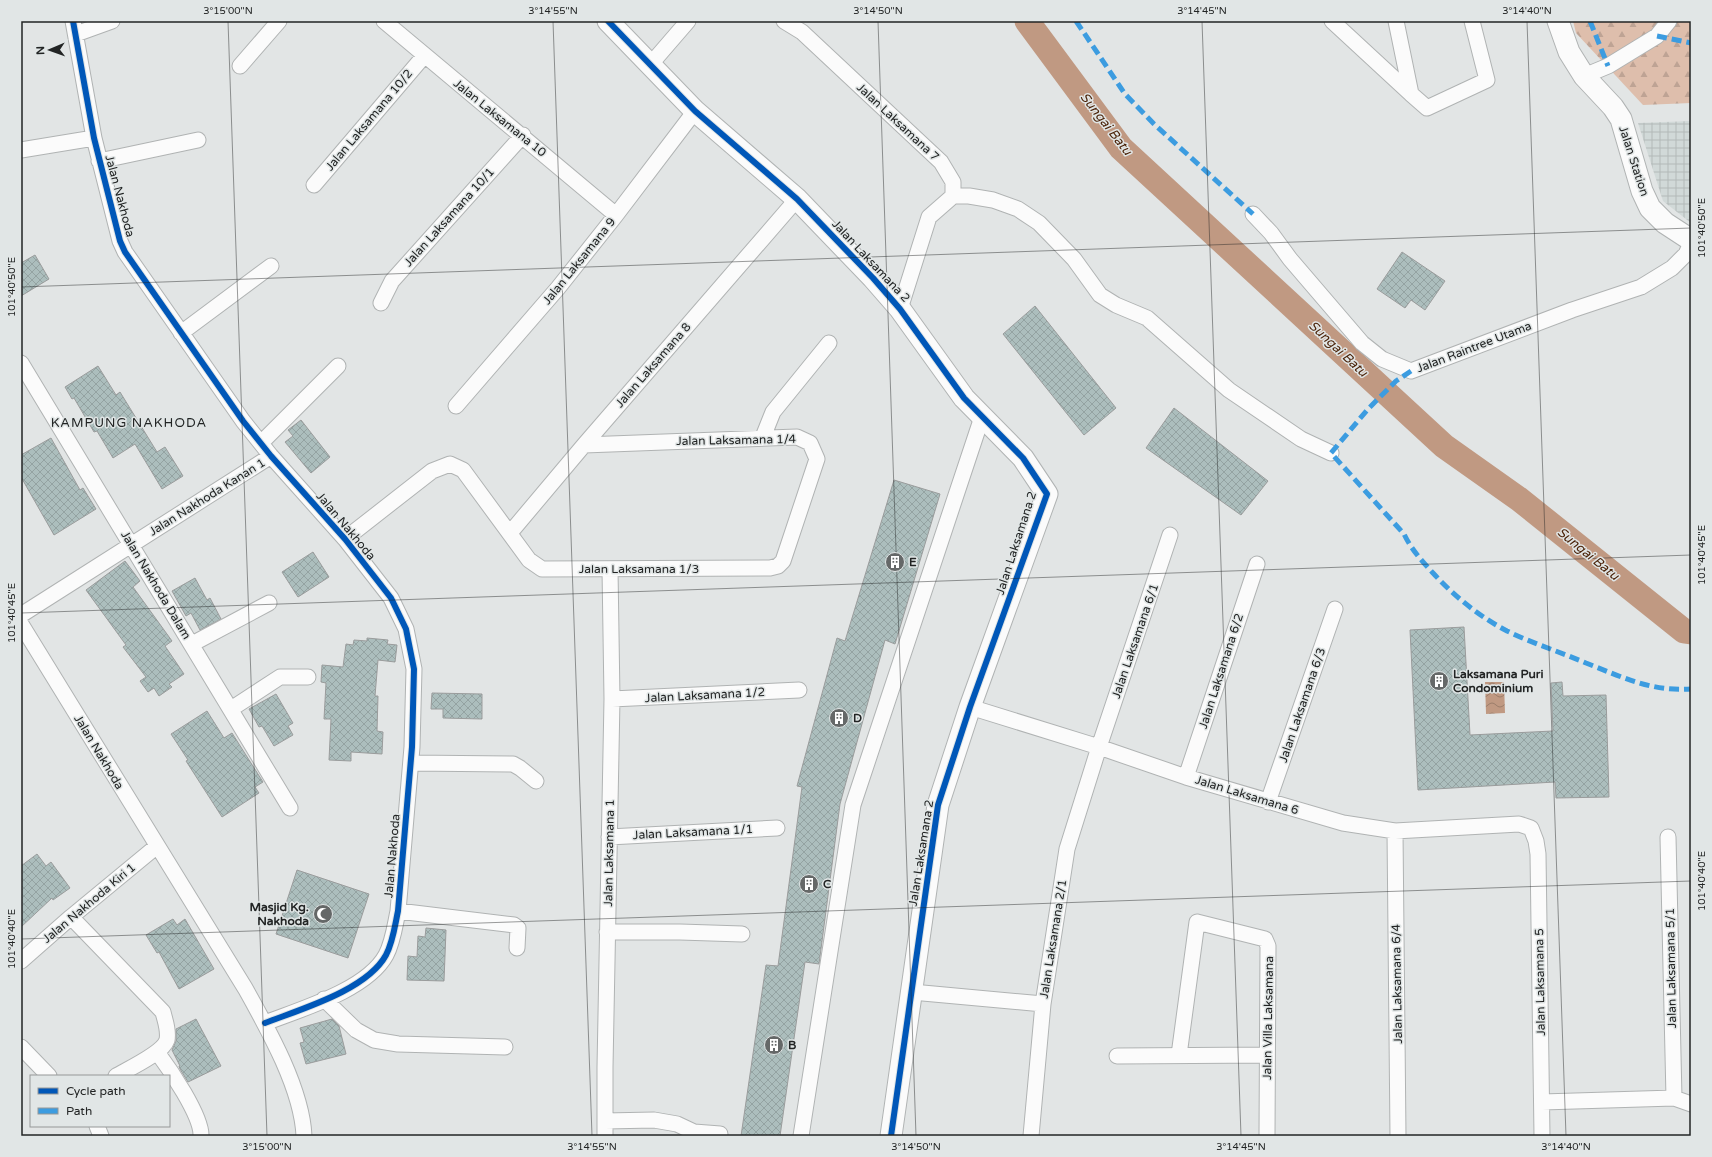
<svg xmlns="http://www.w3.org/2000/svg" width="1712" height="1157" viewBox="0 0 1712 1157" font-family="'Varela Round',sans-serif">
<defs>
<pattern id="industrial-grid" width="8" height="8" patternUnits="userSpaceOnUse"><rect width="8" height="8" fill="#d1d9d8"/><path d="M0 4h8M4 0v8" fill="none" stroke="#b3bab9"/></pattern>
<pattern id="forest-firs" width="22" height="20" patternUnits="userSpaceOnUse"><rect width="22" height="20" fill="#debeac"/><path d="M5 1l3.5 6h-7zM16 11l3.5 6h-7z" fill="#bea394"/></pattern>
<pattern id="water-waves" width="16" height="10" patternUnits="userSpaceOnUse"><rect width="16" height="10" fill="#c09982"/><path d="M0 5q4-4 8 0t8 0" fill="none" stroke="#9c7d6a"/></pattern>
<pattern id="building-cross-hatch" width="8" height="8" patternUnits="userSpaceOnUse"><rect width="8" height="8" fill="#acbebd"/><path d="M0 0l8 8M0 8l8-8" fill="none" stroke="#94a3a2"/></pattern>
</defs>
<rect width="100%" height="100%" fill="#e2e5e5"/>
<path fill="url(#industrial-grid)" d="M1691,121V223L1663,201L1638,123Z"/>
<path fill="url(#forest-firs)" d="M1573,21H1691V103L1643,105L1576,33Z"/>
<path fill="url(#water-waves)" d="M1485,682H1504L1505,713L1486,714Z"/>
<g fill="none" stroke-linecap="round" stroke-linejoin="round">
<path stroke="#c09982" stroke-width="25" d="M1027,21L1121,148L1444,446L1519,499L1684,631L1691,632"/>
</g>
<path fill="url(#building-cross-hatch)" stroke="#9a9c9c" d="M1402,252L1445,281L1425,310L1411,300L1405,308L1377,289Z
M35,255L49,279L21,296V263Z
M1035,306L1116,408L1084,435L1003,334Z
M98,366L116,395L120,392L157,452L165,447L183,476L162,489L135,444L113,458L97,431L94,432L74,398L72,399L65,387Z
M1174,408L1268,481L1241,515L1146,448Z
M301,420L330,457L311,473L285,442L293,436L288,430Z
M51,438L80,490L83,488L96,509L54,535L21,477V455Z
M894,480L940,494L895,644L885,640L840,804L819,964L805,962L780,1136H741L766,965L778,966L802,787L797,786L837,638L845,641Z
M313,552L329,577L298,597L282,572Z
M125,561L140,581L133,587L172,641L165,646L184,674L169,684L172,687L159,696L154,688L148,692L140,681L146,677L123,647L126,645L86,590Z
M195,578L207,600L210,598L221,619L200,630L191,613L186,616L172,591Z
M1464,627L1470,735L1553,731L1551,683L1562,682L1563,696L1606,695L1609,797L1556,798L1555,782L1418,790L1410,630Z
M367,638L388,640L387,644L397,645L395,662L378,660L375,696H378L377,731L383,732L382,754L351,752V761L329,760L331,719H324L326,683L321,682L322,665L343,667L346,644L353,645L354,640L367,641Z
M432,693L482,694V719L443,718V709H431Z
M276,694L293,723L288,726L293,735L274,746L262,726L259,727L249,709Z
M207,711L224,738L232,733L263,782L255,787L259,793L222,817L186,761L188,760L171,734Z
M37,854L46,866L51,862L70,888L53,900L52,898L21,927V866Z
M297,870L369,894L348,958L276,934Z
M173,919L177,925L185,919L214,969L179,989L159,952L157,953L146,935Z
M426,928L446,930L444,981L407,980L408,956L417,957L418,936L425,937Z
M196,1019L221,1066L188,1082L180,1069L179,1066H180L172,1050L176,1041V1029Z
M332,1019L339,1026L346,1054L306,1064L300,1043L304,1042L300,1028Z"/>
<g fill="none" stroke-linecap="round" stroke-linejoin="round">
<g stroke="#b0b3b3" stroke-width="17">
<path id="street" d="M73,21L94,138L120,241L125,252L243,421L271,456L345,539L391,598L406,629L414,669L412,747L398,911C395,925 393,942 386,955C367,990 301,1009 265,1023
M384,21L616,215
M784,21L802,32L941,162L953,182V196L929,217L900,309
M1332,21L1411,94
M1396,21L1411,94L1427,108L1487,80L1472,21
M76,34L112,21
M650,65L688,21
M240,66L279,21
M1584,76L1608,66L1657,36L1669,21
M21,150L94,138
M99,161L198,140
M314,185L424,56
M953,196H969L993,200L1018,209L1039,223L1074,259L1100,295L1116,305L1147,318L1229,390L1301,439L1331,453
M1253,214L1271,233L1290,259L1362,343L1382,359L1411,371L1572,310L1641,287L1672,268L1686,254L1691,243
M381,303L392,281L523,135
M181,333L271,266
M21,363L290,808
M456,406L558,288L616,215L695,111
M763,437L773,412L829,343
M261,443L338,366
M510,533L584,445L797,199
M345,539L432,471L450,464L463,470L529,560L542,569L770,568L778,566L783,561L817,459L810,443L797,437L584,445
M21,615L271,456
M21,624L245,988C268,1029 302,1089 304,1136
M192,644L269,603
M612,699L799,690
M970,707L1099,747L1186,777L1343,823L1395,831L1519,824L1531,828L1536,841L1538,854L1542,1136
M231,709L280,677H308
M411,763L513,764L520,768L536,781
M1186,777L1257,564
M1268,802L1335,609
M1395,831L1398,1136
M609,837L777,828
M1668,837L1674,1098
M398,911L514,925L518,928L517,948
M71,917L163,1012C165,1021 169,1030 167,1040C163,1053 128,1069 116,1076
M607,932H680L742,934
M21,961L71,917L157,846
M912,992L1043,1004
M324,999L356,1030L374,1040L398,1044L505,1047
M21,1047L49,1076
M157,1052C169,1068 202,1116 201,1136
M1179,1055L1197,922L1265,939L1268,946L1267,1136
M1117,1056L1267,1055
M1542,1102L1674,1098L1691,1104
M605,1121L654,1120L677,1124L694,1132L720,1134
M97,1126L101,1136
M605,1136V1067L612,699L610,569
M801,1136L853,805L982,417
M1031,1136L1043,1004L1067,849L1099,747L1170,535"/>
</g>
<g stroke="#b0b3b3" stroke-width="23">
<path id="secondary" d="M608,21L695,111L797,199L873,278L900,309L964,398L1023,458L1047,494L970,707L938,805L891,1136
M1558,21L1569,52L1584,76L1613,107L1621,119L1642,191L1650,208L1665,223L1691,240"/>
</g>
<use href="#street" stroke="#fbfbfb" stroke-width="15"/>
<use href="#secondary" stroke="#fbfbfb" stroke-width="21"/>
<path stroke="#3c9ce0" stroke-width="5" stroke-dasharray="10 5" stroke-linecap="butt" d="M1076,21L1125,94L1154,124L1253,214
M1590,21L1608,66
M1657,36L1691,43
M1411,371L1396,381L1368,409L1331,453L1404,534C1411,549 1422,561 1433,573C1454,596 1480,617 1507,631C1532,643 1560,652 1586,663C1622,677 1652,692 1691,689"/>
<g stroke="#e1e6e6" stroke-width="8">
<path id="cycleway" d="M73,21L94,138L120,241L125,252L243,421L271,456L345,539L391,598L406,629L414,669L412,747L398,911C395,925 393,942 386,955C367,990 301,1009 265,1023
M608,21L695,111L797,199L873,278L900,309L964,398L1023,458L1047,494L970,707L938,805L891,1136"/>
</g>
<use href="#cycleway" stroke="#0057b8" stroke-width="6"/>
</g>
<path fill="none" stroke="#222424" stroke-width="1" stroke-opacity="0.45" d="M228,21L267,1136M553,21L592,1136M878,21L916,1136M1202,21L1241,1136M1527,21L1566,1136M21,287L1691,228M21,613L1691,555M21,939L1691,881"/>
<defs>
<g id="building-disc" transform="scale(1)"><circle r="9.5" fill="#656868" stroke="#e1e6e6"/><path d="M-4-6H4V6H1V3H-1V6H-4ZM-2.5-4.3h1.7v1.8h-1.7ZM.8-4.3h1.7v1.8H.8ZM-2.5-1h1.7V.8h-1.7ZM.8-1h1.7V.8H.8Z" fill="#fff"/></g>
<g id="mosque-disc" transform="scale(1)"><circle r="9.5" fill="#656868" stroke="#e1e6e6"/><path d="M3.5-4.9A6 6 0 1 0 3.5 4.9A5 5 0 1 1 3.5-4.9Z" fill="#fff"/></g>
</defs>
<g fill-rule="evenodd">
<use href="#building-disc" x="895" y="562"/>
<use href="#building-disc" x="1439" y="681"/>
<use href="#building-disc" x="839" y="718"/>
<use href="#building-disc" x="809" y="884"/>
<use href="#mosque-disc" x="323" y="914"/>
<use href="#building-disc" x="774" y="1045"/>
</g>
<g text-anchor="middle" dominant-baseline="central" stroke-width="3" stroke-linejoin="round" paint-order="stroke">
<g font-size="12" fill="#222424" stroke="#e1e6e6">
<text transform="translate(500 118) rotate(39)">Jalan Laksamana 10</text>
<text transform="translate(369 120) rotate(-50)">Jalan Laksamana 10/2</text>
<text transform="translate(898 122) rotate(43)">Jalan Laksamana 7</text>
<text transform="translate(1634 161) rotate(72)">Jalan Station</text>
<text transform="translate(120 196) rotate(75)">Jalan Nakhoda</text>
<text transform="translate(449 217) rotate(-48)">Jalan Laksamana 10/1</text>
<text transform="translate(579 261) rotate(-51)">Jalan Laksamana 9</text>
<text transform="translate(871 261) rotate(47)">Jalan Laksamana 2</text>
<text transform="translate(1474 347) rotate(-21)">Jalan Raintree Utama</text>
<text transform="translate(653 365) rotate(-49)">Jalan Laksamana 8</text>
<text transform="translate(736 440) rotate(-1)">Jalan Laksamana 1/4</text>
<text transform="translate(207 497) rotate(-32)">Jalan Nakhoda Kanan 1</text>
<text transform="translate(346 526) rotate(50)">Jalan Nakhoda</text>
<text transform="translate(1016 543) rotate(-72)">Jalan Laksamana 2</text>
<text x="639" y="569">Jalan Laksamana 1/3</text>
<text transform="translate(156 585) rotate(59)">Jalan Nakhoda Dalam</text>
<text transform="translate(1135 641) rotate(-71)">Jalan Laksamana 6/1</text>
<text transform="translate(1221 671) rotate(-72)">Jalan Laksamana 6/2</text>
<text transform="translate(705 695) rotate(-3)">Jalan Laksamana 1/2</text>
<text transform="translate(1302 705) rotate(-71)">Jalan Laksamana 6/3</text>
<text transform="translate(99 752) rotate(59)">Jalan Nakhoda</text>
<text transform="translate(1247 795) rotate(17)">Jalan Laksamana 6</text>
<text transform="translate(693 832) rotate(-3)">Jalan Laksamana 1/1</text>
<text transform="translate(609 853) rotate(-89)">Jalan Laksamana 1</text>
<text transform="translate(921 853) rotate(-81)">Jalan Laksamana 2</text>
<text transform="translate(392 856) rotate(-85)">Jalan Nakhoda</text>
<text transform="translate(89 903) rotate(-40)">Jalan Nakhoda Kiri 1</text>
<text transform="translate(1053 939) rotate(-81)">Jalan Laksamana 2/1</text>
<text transform="translate(1671 968) rotate(-91)">Jalan Laksamana 5/1</text>
<text transform="translate(1540 982) rotate(-91)">Jalan Laksamana 5</text>
<text transform="translate(1397 984) rotate(-91)">Jalan Laksamana 6/4</text>
<text transform="translate(1268 1018) rotate(-89)">Jalan Villa Laksamana</text>
</g>
<g font-size="12" font-weight="bold" fill="#222424" stroke="#e1e6e6" text-anchor="start">
<text x="909" y="562">E</text>
<text x="1453" y="674">Laksamana Puri<tspan x="1453" dy="14">Condominium</tspan></text>
<text x="853" y="718">D</text>
<text x="823" y="884">C</text>
<text x="309" y="907" text-anchor="end">Masjid Kg.<tspan x="309" dy="14">Nakhoda</tspan></text>
<text x="788" y="1045">B</text>
</g>
<g font-size="13" font-style="italic" fill="#4b2309" stroke="#e1e6e6">
<text transform="translate(1106 124) rotate(52)">Sungai Batu</text>
<text transform="translate(1338 349) rotate(43)">Sungai Batu</text>
<text transform="translate(1588 554) rotate(39)">Sungai Batu</text>
</g>
<g font-size="13" letter-spacing="1" fill="#222424" stroke="#e1e6e6">
<text x="129" y="423">KAMPUNG NAKHODA</text>
</g>
</g>
<rect width="1712" height="1157" fill="none" stroke="#e1e6e6" stroke-width="44"/>
<rect x="30" y="1075" width="140" height="52" fill="#e1e6e6" stroke="#959898"/>
<rect x="38" y="1088" width="20" height="6" fill="#0057b8" stroke="#959898"/>
<text x="66" y="1095" font-size="12" fill="#222424">Cycle path</text>
<rect x="38" y="1108" width="20" height="6" fill="#3c9ce0" stroke="#959898"/>
<text x="66" y="1115" font-size="12" fill="#222424">Path</text>
<g transform="translate(50 50) rotate(268)" stroke="#e1e6e6" stroke-width="3" paint-order="stroke">
<path d="M0-3L7 15L0 10L-7 15Z" fill="#222424"/>
<text y="-6" font-size="11" font-weight="bold" text-anchor="middle" fill="#222424">N</text>
</g>
<rect x="22" y="22" width="1668" height="1113" fill="none" stroke="#222424" stroke-width="1.5"/>
<g font-size="10" text-anchor="middle" fill="#222424">
<text x="228" y="14">3°15'00"N</text>
<text x="553" y="14">3°14'55"N</text>
<text x="878" y="14">3°14'50"N</text>
<text x="1202" y="14">3°14'45"N</text>
<text x="1527" y="14">3°14'40"N</text>
<text transform="translate(1701 228) rotate(-90)" y="4">101°40'50"E</text>
<text transform="translate(11 287) rotate(-90)" y="4">101°40'50"E</text>
<text transform="translate(1701 555) rotate(-90)" y="4">101°40'45"E</text>
<text transform="translate(11 613) rotate(-90)" y="4">101°40'45"E</text>
<text transform="translate(1701 881) rotate(-90)" y="4">101°40'40"E</text>
<text transform="translate(11 939) rotate(-90)" y="4">101°40'40"E</text>
<text x="267" y="1150">3°15'00"N</text>
<text x="592" y="1150">3°14'55"N</text>
<text x="916" y="1150">3°14'50"N</text>
<text x="1241" y="1150">3°14'45"N</text>
<text x="1566" y="1150">3°14'40"N</text>
</g>
</svg>
